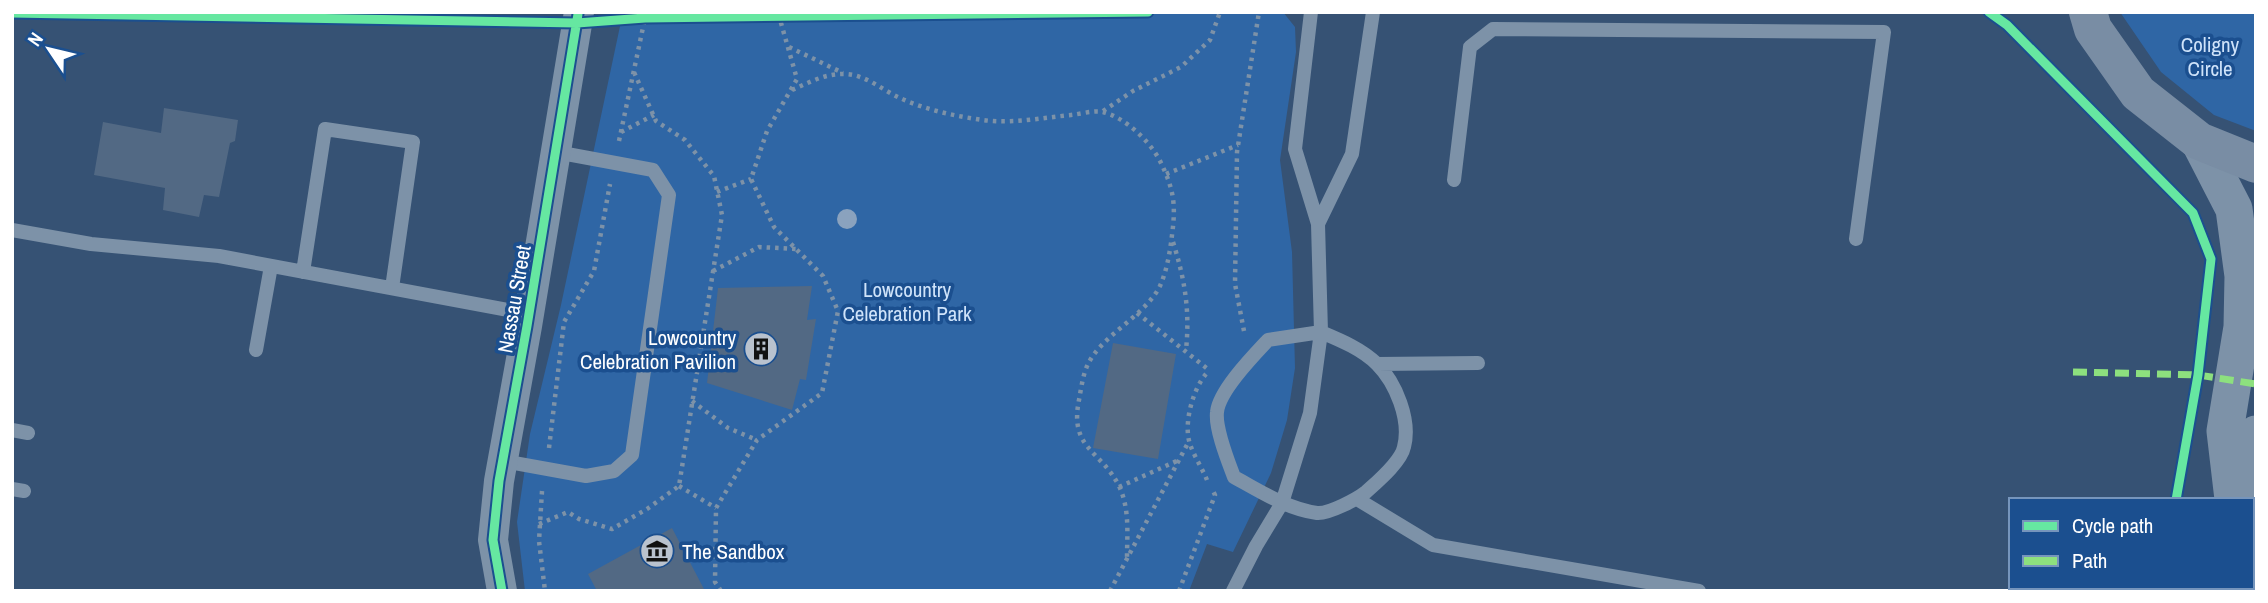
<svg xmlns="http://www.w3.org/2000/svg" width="2268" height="603" viewBox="0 0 2268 603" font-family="'Archivo Narrow',sans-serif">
<rect width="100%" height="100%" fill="#365274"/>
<path fill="#2f66a5" d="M623,12H1283L1295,27L1296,52L1280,160L1292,252L1295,368L1287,420L1271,473L1233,552L1207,544L1189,591H525L517,522L530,434L561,305Z
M2120,12H2256V131L2214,115L2161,72Z"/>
<path fill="#526984" d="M164,108L238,120L235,141L230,143L219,197L204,195L199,217L163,210L165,188L94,175L103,122L161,133Z
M812,286L807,320L816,319L806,380L800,379L792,410L707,383L718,288Z
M1113,343L1176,354L1158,459L1093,448Z
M672,528L705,591H597L588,574Z"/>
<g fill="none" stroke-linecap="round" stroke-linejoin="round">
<path stroke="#7d92a8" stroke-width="4.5" stroke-dasharray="3.5 5" stroke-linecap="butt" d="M789,47L843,73
M792,90C808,83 824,74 842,74C864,73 882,90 900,98C924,109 950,115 976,119C1009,125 1039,118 1071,115C1081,114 1094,110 1103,112C1126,118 1151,142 1161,163C1174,190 1176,205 1172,235C1170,252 1167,270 1160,286C1145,316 1103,334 1088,364C1083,374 1081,389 1079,400C1069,449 1101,450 1119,486C1130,509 1127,534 1127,559
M1103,111L1133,91L1181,67L1210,40L1220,12
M621,132L654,115
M619,141L645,18
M1166,174L1238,145
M717,192L751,179
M1173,242C1185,280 1190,311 1186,350
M713,271L759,247L796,249
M1137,313L1209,370
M1244,331L1235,284L1237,152L1259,12
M1206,374C1193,389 1183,424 1190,444C1194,456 1202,468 1207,480
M692,401L728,428L757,440
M549,448L564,322L594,271L610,184
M679,486L716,508
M1119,487L1179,460
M542,491L539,541L545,591
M539,524L568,512L579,519L612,529L647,509L679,486L722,215L714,176L685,140L656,121L633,70
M721,591L715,582L716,508L757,440L822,393L838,311L823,276L774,227L751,179L767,131L797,79L779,16
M1110,591L1189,441
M1179,591L1215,495L1213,491"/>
<path stroke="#7d92a8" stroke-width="14" d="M1311,12L1295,149L1318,224L1352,154L1373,12
M1454,180L1470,47L1493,29L1884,32L1856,239
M12,230L91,244L219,256L529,314
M303,272L325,129L413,142L392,288
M1321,332C1340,340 1362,349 1377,364C1396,383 1411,420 1404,447C1401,462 1377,482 1366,492C1357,499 1329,514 1317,513C1287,509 1260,491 1234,477C1228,461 1215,429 1217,412C1219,391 1253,356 1268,340Z
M256,350L271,266
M1377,364L1478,363
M12,430L28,433
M503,461L586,476L614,471L632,455L669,195L653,170L556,152
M12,489L24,491
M1357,499L1433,545L1699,591
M2252,514L2256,515
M1233,591L1256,546L1282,503L1310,413L1321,332L1318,224"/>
<path stroke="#7d92a8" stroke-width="30" d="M502,591L493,540L499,481L527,326L579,12"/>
<path stroke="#7d92a8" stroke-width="37" d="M2199,141L2234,209L2243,276L2242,327L2225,431L2233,499
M2236,492L2256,434
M2217,591V587"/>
<path stroke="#798da4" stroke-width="38" d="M2088,12L2093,29L2138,93L2199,141L2256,164"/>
<path stroke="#8de07e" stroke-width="7" stroke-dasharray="14 7" stroke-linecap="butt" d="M2073,372L2198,375L2256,384"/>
<g stroke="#1b4f8f" stroke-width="13">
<path id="cycleway" d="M1989,12L2007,25L2193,213L2211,259L2198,375L2176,500
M12,13L577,23L645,18L1148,12
M502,591L493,540L499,481L527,326L578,14"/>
</g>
<use href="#cycleway" stroke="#66e7a1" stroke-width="9"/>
</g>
<circle fill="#8aa2be" cx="847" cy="219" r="10"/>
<defs>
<g id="building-disc" transform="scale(1.75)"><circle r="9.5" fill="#b9c2ce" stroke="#1b4f8f"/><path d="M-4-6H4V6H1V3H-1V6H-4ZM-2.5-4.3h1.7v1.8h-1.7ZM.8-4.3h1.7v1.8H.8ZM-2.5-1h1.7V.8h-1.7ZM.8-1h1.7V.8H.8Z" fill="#111"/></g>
<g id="museum-disc" transform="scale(1.75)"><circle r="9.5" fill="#b9c2ce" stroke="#1b4f8f"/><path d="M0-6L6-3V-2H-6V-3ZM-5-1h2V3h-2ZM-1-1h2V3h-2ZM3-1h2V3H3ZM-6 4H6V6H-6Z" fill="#111"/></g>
</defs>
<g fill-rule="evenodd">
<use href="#building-disc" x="761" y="349"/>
<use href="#museum-disc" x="657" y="551"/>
</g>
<g text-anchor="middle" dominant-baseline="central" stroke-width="7" stroke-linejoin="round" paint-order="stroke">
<g font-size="21" fill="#cfe3fa" stroke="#1b4f8f">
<text x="2210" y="44">Coligny<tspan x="2210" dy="24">Circle</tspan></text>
<text x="907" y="289">Lowcountry<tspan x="907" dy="24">Celebration Park</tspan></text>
</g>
<g font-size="21" fill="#fff" stroke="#1b4f8f">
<text transform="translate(514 299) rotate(-80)">Nassau Street</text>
</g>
<g font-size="21" fill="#fff" stroke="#1b4f8f" text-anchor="end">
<text x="736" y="337">Lowcountry<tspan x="736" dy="24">Celebration Pavilion</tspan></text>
<text x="682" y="551" text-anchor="start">The Sandbox</text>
</g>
</g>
<rect width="2268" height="603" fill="none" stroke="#ffffff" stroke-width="28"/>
<rect x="2009" y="498" width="245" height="91" fill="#1b4f8f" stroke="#7695bc" stroke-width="2"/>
<rect x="2023" y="521" width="35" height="10" fill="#66e7a1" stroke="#7695bc" stroke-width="2"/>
<text x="2072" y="533" font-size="21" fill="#ffffff">Cycle path</text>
<rect x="2023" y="556" width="35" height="10" fill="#8de07e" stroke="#7695bc" stroke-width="2"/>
<text x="2072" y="568" font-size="21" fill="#ffffff">Path</text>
<g transform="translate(49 49) rotate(305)" stroke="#1b4f8f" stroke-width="5" paint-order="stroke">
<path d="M0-5L12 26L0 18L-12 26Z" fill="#ffffff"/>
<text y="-10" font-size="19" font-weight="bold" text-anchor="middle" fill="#ffffff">N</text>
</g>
</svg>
